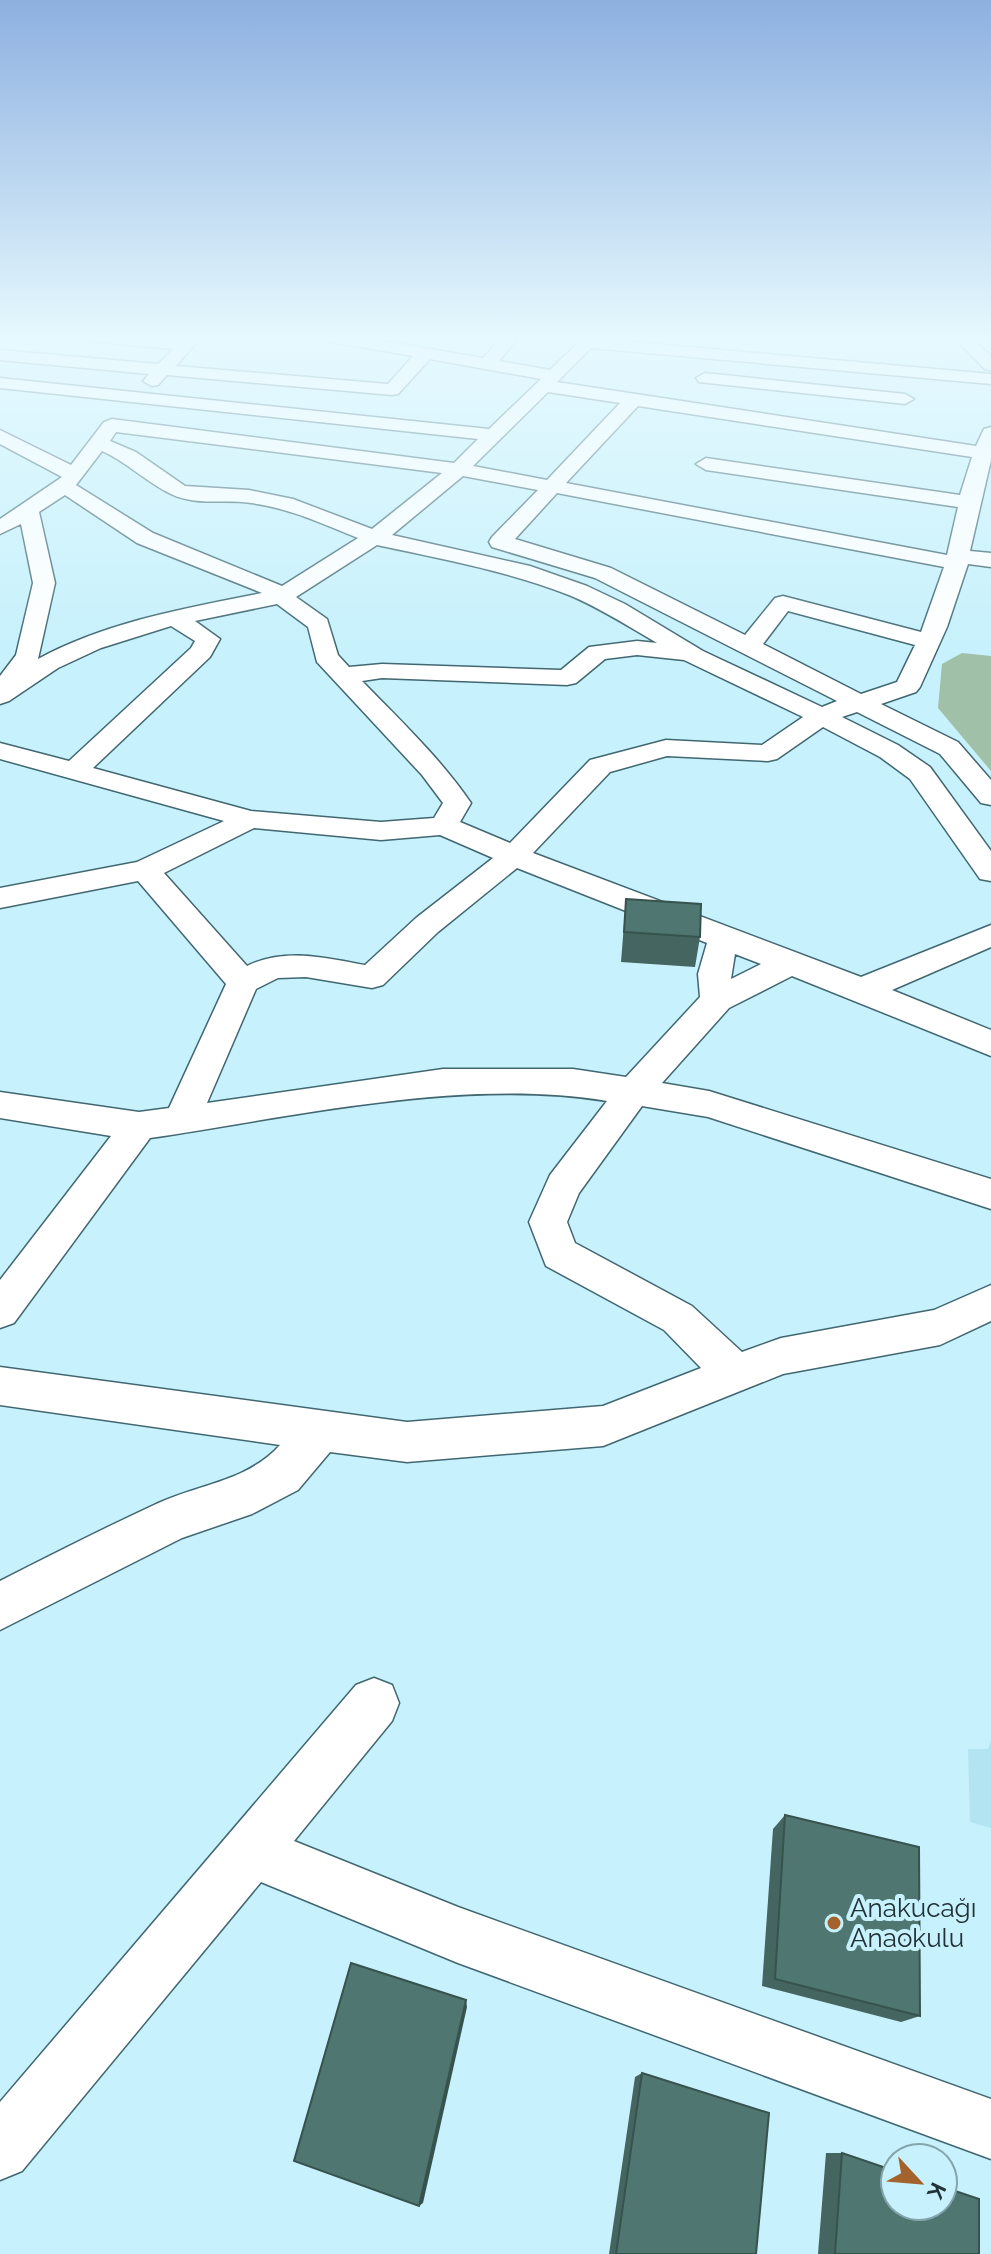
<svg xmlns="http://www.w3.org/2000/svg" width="991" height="2254" viewBox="0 0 991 2254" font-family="Raleway,sans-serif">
<rect width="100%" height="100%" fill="#c7f1fc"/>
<path fill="#b2e4f1" d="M991,1740V1828L970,1822L968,1749H988Z"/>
<path fill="#a0c0a8" d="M962,653L991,656V771L938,708L942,664Z"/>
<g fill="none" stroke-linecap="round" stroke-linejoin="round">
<g stroke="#416771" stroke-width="3">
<path id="minor" d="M78,336L181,340L185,336H202L176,366L388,384L413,356L325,341L317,336H353L483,358L503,336H520L499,361L550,370L585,336H602L600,339L991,374V384L591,348L557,382L976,446L984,429L991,427V460L970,551L991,553V567L968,564L947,627L920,687L916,692L881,704L958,742L991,780V805L981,803L940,754L857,712L842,717L898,745L930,767L991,851V881L980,879L910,779L880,757L823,727L777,759L768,761L667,756L610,772L533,853L861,977L991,925V947L892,990L991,1030V1056L792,976L729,1008L662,1083L709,1091L991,1179V1209L708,1117L642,1106L579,1193L567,1222L575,1243L692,1306L742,1352L781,1338L934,1310L991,1285V1321L940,1345L783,1374L603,1446L407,1462L330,1452L298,1490L252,1514L182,1538L0,1630V1581C51,1555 102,1529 154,1505C197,1484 247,1482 280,1445L0,1405V1367L407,1422L603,1406L701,1368L664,1330L546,1266L529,1222L550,1175L607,1101C464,1077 293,1117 150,1138L14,1323L0,1328V1280L111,1136L0,1118V1092L139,1112L169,1108L226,984L138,881L0,908V888L137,862L224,821L0,759V743L69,761L191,648L195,641L171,626L101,648L58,668L9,701L0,704V676L16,655L33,583L21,524L0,534V519L62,477L0,444V430L71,465L104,422L112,419L454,463L478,439L0,388V378L489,429L541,379L430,359L398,394L392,395L167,375L158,385L152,386L143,381L149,374L0,360V350L158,364L173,349L86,341ZM548,392L620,403L547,480L473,466ZM638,406L972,457L960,495L706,458L696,464L706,470L958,507L947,555L566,483ZM116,432L442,473L372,529L293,499L249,490L185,486L136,452L110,441ZM102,451C127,462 146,482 171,494C195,506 225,499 251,503C289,508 323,524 358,538L282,586L153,533L76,485ZM463,476L538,490L492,537L489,542L492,547L595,578L837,701L822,707L703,651L625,604L587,586L530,566L392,535ZM557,493L944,567L921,632L783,596L775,598L745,635L611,568L515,539ZM65,495L137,543L262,593C186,608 106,622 38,659L55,583L39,512ZM377,545C442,559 508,571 569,595C600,608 628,626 657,643L637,641L589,647L561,670L382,664L349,667L338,655L327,619L296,597ZM277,604L308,627L317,662L422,775L443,803L434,818L381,822L251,811L93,768L210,657L220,639L195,621ZM788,611L915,645L897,682L861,694L763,644ZM637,655L684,660L803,717L762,745L666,740L590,760L510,843L460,822L471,803C440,758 400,720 362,681L382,678L567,685L576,683L605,659ZM254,828L381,840L440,835L493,858L416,918L365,965C326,958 285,947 247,966L164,873ZM517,868L707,943L698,974L700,997L626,1077L573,1069H443L207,1103L256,989L278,978L306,977L372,988L383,985L438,932ZM735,954L761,964L731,979Z
M952,336H969L991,356V370L985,369Z
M705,373L905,394L914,399L905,404L699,382L696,378Z
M374,1678L392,1685L399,1703L392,1721L294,1841L458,1907L991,2099V2159L458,1963L261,1882L22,2171L0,2180V2102L356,1685Z"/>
</g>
<use href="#minor" fill="#fff" fill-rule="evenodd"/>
</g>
<path fill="#446560" d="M626,899L700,937L695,967L621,962Z
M785,1815L920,2016L901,2022L762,1986L773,1829Z
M642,2073L756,2254H609L635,2077Z
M826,2153H842L979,2254H818Z"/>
<path fill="#37534e" d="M466,2000L467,2007L423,2203L419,2206Z"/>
<path fill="#4f7670" stroke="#37534e" stroke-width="2" d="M626,899L701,904L700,937L624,932Z
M785,1815L919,1847L920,2016L775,1979Z
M351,1963L466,2000L419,2206L294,2161Z
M642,2073L769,2113L756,2254H616Z
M842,2153L895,2171V2206H943V2187L979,2199V2254H835Z"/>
<linearGradient id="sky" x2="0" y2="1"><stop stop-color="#8db0e0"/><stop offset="0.52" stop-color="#e6f9fe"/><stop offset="1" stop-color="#e6f9fe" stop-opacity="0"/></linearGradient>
<rect width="991" height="651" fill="url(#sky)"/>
<circle fill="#a4632d" stroke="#c7f1fc" stroke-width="3" cx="834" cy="1923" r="8"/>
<g text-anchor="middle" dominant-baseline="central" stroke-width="8" stroke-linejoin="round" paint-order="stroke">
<g font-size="26" fill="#223236" stroke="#c7f1fc" text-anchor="start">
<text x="850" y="1908">Anakucağı<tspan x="850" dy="30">Anaokulu</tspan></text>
</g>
</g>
<g transform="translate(919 2182) rotate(116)"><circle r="38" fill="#c7f1fc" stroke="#85a5ad" stroke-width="2"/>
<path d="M0-6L14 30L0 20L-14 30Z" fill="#a4632d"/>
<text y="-12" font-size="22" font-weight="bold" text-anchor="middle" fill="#223236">K</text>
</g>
</svg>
